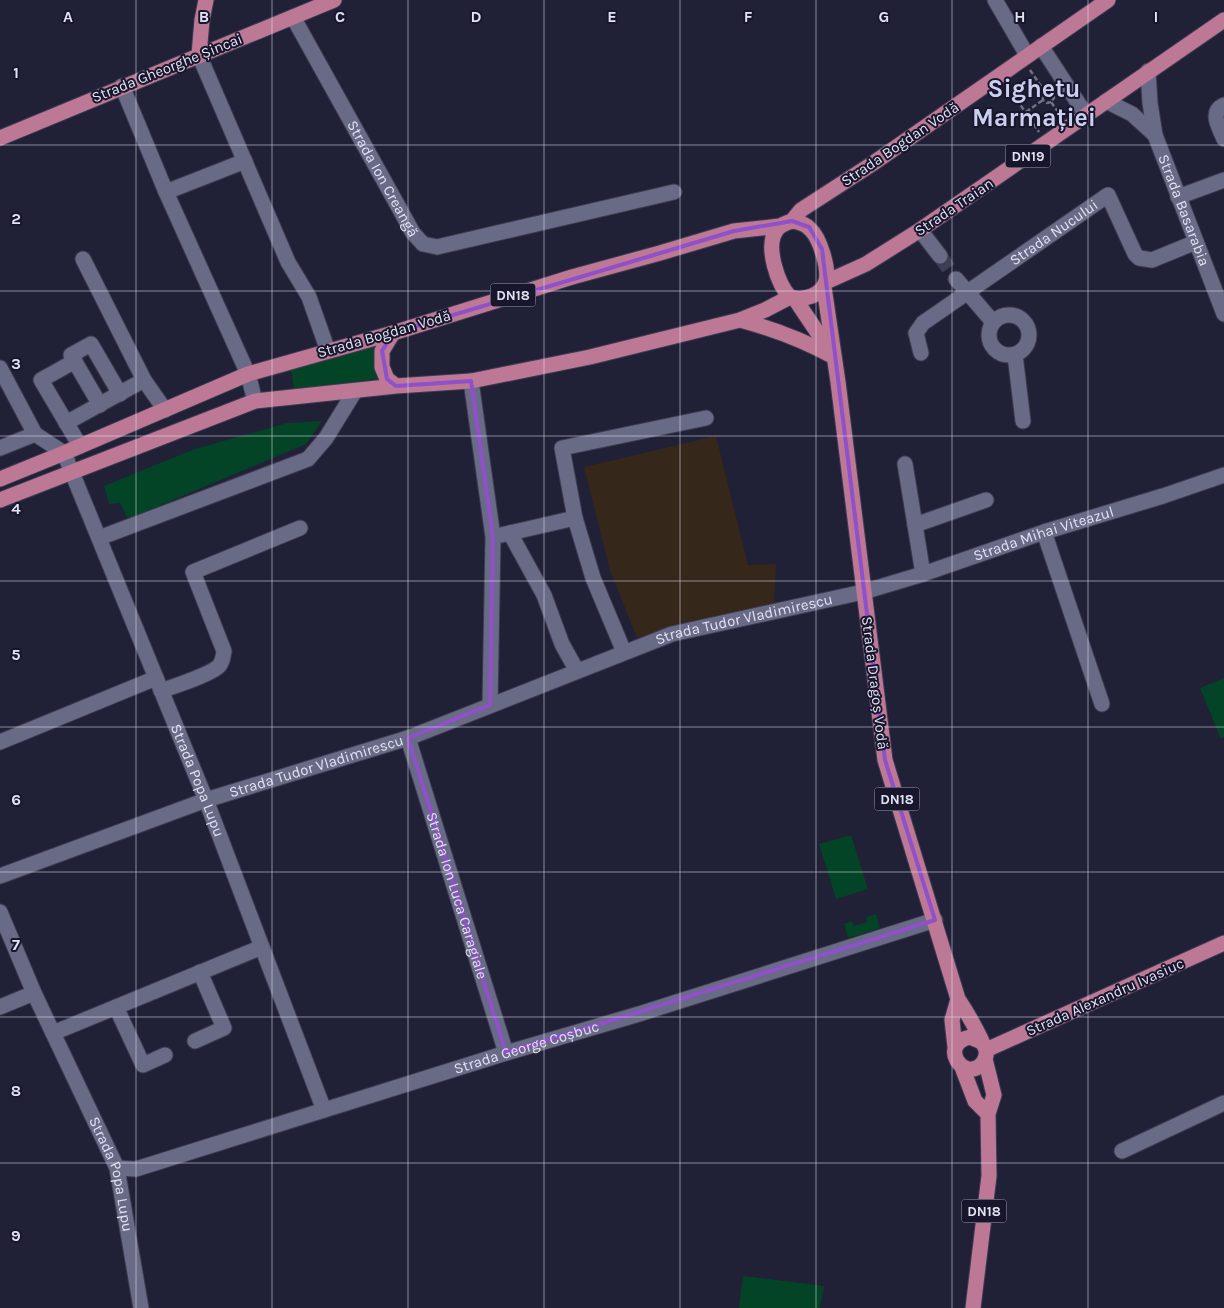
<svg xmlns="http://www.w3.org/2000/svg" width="1224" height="1308" viewBox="0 0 1224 1308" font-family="Karla,sans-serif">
<rect width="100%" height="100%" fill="#202037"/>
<path fill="#35271a" d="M716,436L748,565L776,564L774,608L699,620L637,638L610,570L584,467Z"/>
<path fill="#024425" d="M374,346L382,378L294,391L291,370Z
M322,421L306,444L128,519L120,503L109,504L104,486L192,450L287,423Z
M1224,678V737L1221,739L1200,688Z
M851,835L868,889L836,899L819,844Z
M876,914L880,928L848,938L844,924L852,921L854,926L867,922L866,917Z
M743,1276L824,1286L820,1308H739Z"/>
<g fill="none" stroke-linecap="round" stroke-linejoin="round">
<path stroke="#3d3d53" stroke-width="15" stroke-dasharray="15 8" stroke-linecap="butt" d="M940,256L956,279"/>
<g stroke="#3e3c51" stroke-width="17">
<g id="minor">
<path d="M995,0L1027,55"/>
<path id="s1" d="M293,17L413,233L423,244L437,247L674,192"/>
<path d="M1041,46L1086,115"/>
<path d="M199,55L288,262L309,297L328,351"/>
<path id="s2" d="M1148,71L1150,103L1155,135L1224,314"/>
<path d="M122,86L166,192L248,374L255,401"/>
<path d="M1106,101L1132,114L1155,135"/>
<path d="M1224,105C1209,112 1219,127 1224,139"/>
<path d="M166,192L245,161"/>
<path d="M1178,197L1224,180"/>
<path d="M920,230L940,256"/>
<path d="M83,259L144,380L165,410"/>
<path d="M956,279L993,322"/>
<circle cx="1009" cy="335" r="20"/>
<path id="s3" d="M921,353L916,333L923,323L1108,195L1135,254L1139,258L1152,260L1196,242"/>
<path d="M1015,355L1023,421"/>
<path d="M75,361L41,380L80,446"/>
<path d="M0,368L35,434"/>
<path d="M471,381L493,537L490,705"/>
<path d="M100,405L71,355L91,344L120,394"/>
<path d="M66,423L144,380"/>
<path id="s4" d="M0,448L35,434L64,453L206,800L324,1110"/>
<path d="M905,464L923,574"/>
<path d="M915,525L986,500"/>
<path d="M1044,532L1102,704"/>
<path d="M510,533L544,595L562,644L577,671"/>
<path d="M501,535L575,518"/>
<path d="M99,538L308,459L326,438L355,391"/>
<path d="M624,652L593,578L575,518L562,448L706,418"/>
<path d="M161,691C174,686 210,675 219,666C223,661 223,657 224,651L193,572L300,528"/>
<path id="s5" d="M408,738L506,1053"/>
<path d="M0,742L156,678"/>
<path id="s6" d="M0,876L206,800L408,738L672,634L863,592L923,574L1044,532L1163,496L1224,475"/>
<path id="s7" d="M0,912L34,993L117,1168L141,1308"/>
<path d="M0,1007L34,993"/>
<path d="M116,1007L143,1065L165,1055"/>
<path d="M53,1033L262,947"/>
<path d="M195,1041L224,1028L200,972"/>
<path d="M1122,1151L1224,1103"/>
<path id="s8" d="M117,1168L136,1169L506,1053L639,1014L935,920"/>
</g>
</g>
<g stroke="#3e3c51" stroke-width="17">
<path id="major" d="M199,55L202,20L206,0
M0,138L334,0
M792,221L801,210L872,164L1108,0
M792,221C799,222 806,224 810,229C820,238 829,268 826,281C822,296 803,301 790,297C778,285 765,247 776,231C779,225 786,223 792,221Z
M826,282L866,264L920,230L1224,20
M824,287L838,382L885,760L958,999C967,1012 974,1025 981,1039C982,1043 985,1046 986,1050C987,1055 985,1060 982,1064C963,1083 938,1044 970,1037L982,1042
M795,299L832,354
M740,320C774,329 803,340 834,357
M393,333L382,351V367L387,379L396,386
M0,479L64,453L248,374L393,333L572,277L660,253L734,231L780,226
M0,500L255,401L396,386L471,381L590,357L740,320L765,310L790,297
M955,1047L952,1020L958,999
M986,1050L1224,943
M962,1067L975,1101L988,1114
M973,1308L989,1176L988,1114L994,1095L985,1059"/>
</g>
<path stroke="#717185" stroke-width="2.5" stroke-dasharray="5 2.5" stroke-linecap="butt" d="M1030,70L1045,92
M1008,87L1039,132
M1051,102L1047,103L1043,100L1042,95L1045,92L1049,91L1053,93L1054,98L1051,102L1061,116
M1026,112L1043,100"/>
<use href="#minor" stroke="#696a86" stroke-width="15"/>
<use href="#major" stroke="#bc7895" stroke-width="15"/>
</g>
<path fill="none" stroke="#8f50c9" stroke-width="4" stroke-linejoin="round" d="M792,221L809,227L822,249L885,760L935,920L506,1053L408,738L490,705L493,537L471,381L396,386L387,379L382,351L393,333L734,231Z"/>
<path fill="none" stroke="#e1e2f2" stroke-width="1" stroke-opacity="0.55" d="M136,0V1308M272,0V1308M408,0V1308M544,0V1308M680,0V1308M816,0V1308M952,0V1308M1088,0V1308M0,145H1224M0,291H1224M0,436H1224M0,581H1224M0,727H1224M0,872H1224M0,1017H1224M0,1163H1224"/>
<g text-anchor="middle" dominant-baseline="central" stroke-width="4" stroke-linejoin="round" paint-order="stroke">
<g fill="#17162d" stroke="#a4a5b7" stroke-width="1">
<rect x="1005.5" y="144.5" width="45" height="23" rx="4"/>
<rect x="490.5" y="283.5" width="45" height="23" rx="4"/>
<rect x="874.5" y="787.5" width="45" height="23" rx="4"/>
<rect x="961.5" y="1199.5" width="45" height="23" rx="4"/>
</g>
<g font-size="14" font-weight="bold" fill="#e1e2f2">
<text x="1028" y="156">DN19</text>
<text x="513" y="295">DN18</text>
<text x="897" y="799">DN18</text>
<text x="984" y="1211">DN18</text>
</g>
<g font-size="15" fill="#e1e2f2" stroke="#17162d">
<text transform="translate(167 68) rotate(-22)">Strada Gheorghe Șincai</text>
<text transform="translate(900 144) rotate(-34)">Strada Bogdan Vodă</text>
<text stroke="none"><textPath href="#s1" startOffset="185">Strada Ion Creangă</textPath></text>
<text transform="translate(954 207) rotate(-34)">Strada Traian</text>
<text stroke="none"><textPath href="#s2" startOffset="145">Strada Basarabia</textPath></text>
<text stroke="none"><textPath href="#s3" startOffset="192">Strada Nucului</textPath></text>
<text transform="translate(384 334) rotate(-16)">Strada Bogdan Vodă</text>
<text stroke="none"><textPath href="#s6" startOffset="1100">Strada Mihai Viteazul</textPath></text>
<text stroke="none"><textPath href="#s6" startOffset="788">Strada Tudor Vladimirescu</textPath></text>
<text transform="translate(875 683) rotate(83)">Strada Dragoș Vodă</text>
<text stroke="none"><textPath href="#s6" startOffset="335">Strada Tudor Vladimirescu</textPath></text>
<text stroke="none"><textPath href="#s4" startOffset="426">Strada Popa Lupu</textPath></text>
<text stroke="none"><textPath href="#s5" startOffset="165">Strada Ion Luca Caragiale</textPath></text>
<text transform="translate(1105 997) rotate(-24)">Strada Alexandru Ivasiuc</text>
<text stroke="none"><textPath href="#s8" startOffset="428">Strada George Coșbuc</textPath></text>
<text stroke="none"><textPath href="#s7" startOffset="286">Strada Popa Lupu</textPath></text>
</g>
<g font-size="25" font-weight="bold" fill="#cdcfef" stroke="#17162d">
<text x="1034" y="88">Sighetu<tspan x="1034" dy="29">Marmației</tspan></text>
</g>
</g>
<g font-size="16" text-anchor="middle" font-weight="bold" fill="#e1e2f2" stroke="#17162d" stroke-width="4" stroke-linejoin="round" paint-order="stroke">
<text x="68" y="22">A</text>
<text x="204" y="22">B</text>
<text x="340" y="22">C</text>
<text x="476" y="22">D</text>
<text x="612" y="22">E</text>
<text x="748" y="22">F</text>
<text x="884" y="22">G</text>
<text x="1020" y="22">H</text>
<text x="1156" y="22">I</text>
<text x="16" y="78">1</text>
<text x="16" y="224">2</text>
<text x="16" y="369">3</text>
<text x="16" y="514">4</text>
<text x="16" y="660">5</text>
<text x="16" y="805">6</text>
<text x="16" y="950">7</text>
<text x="16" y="1096">8</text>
<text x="16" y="1241">9</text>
</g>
</svg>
